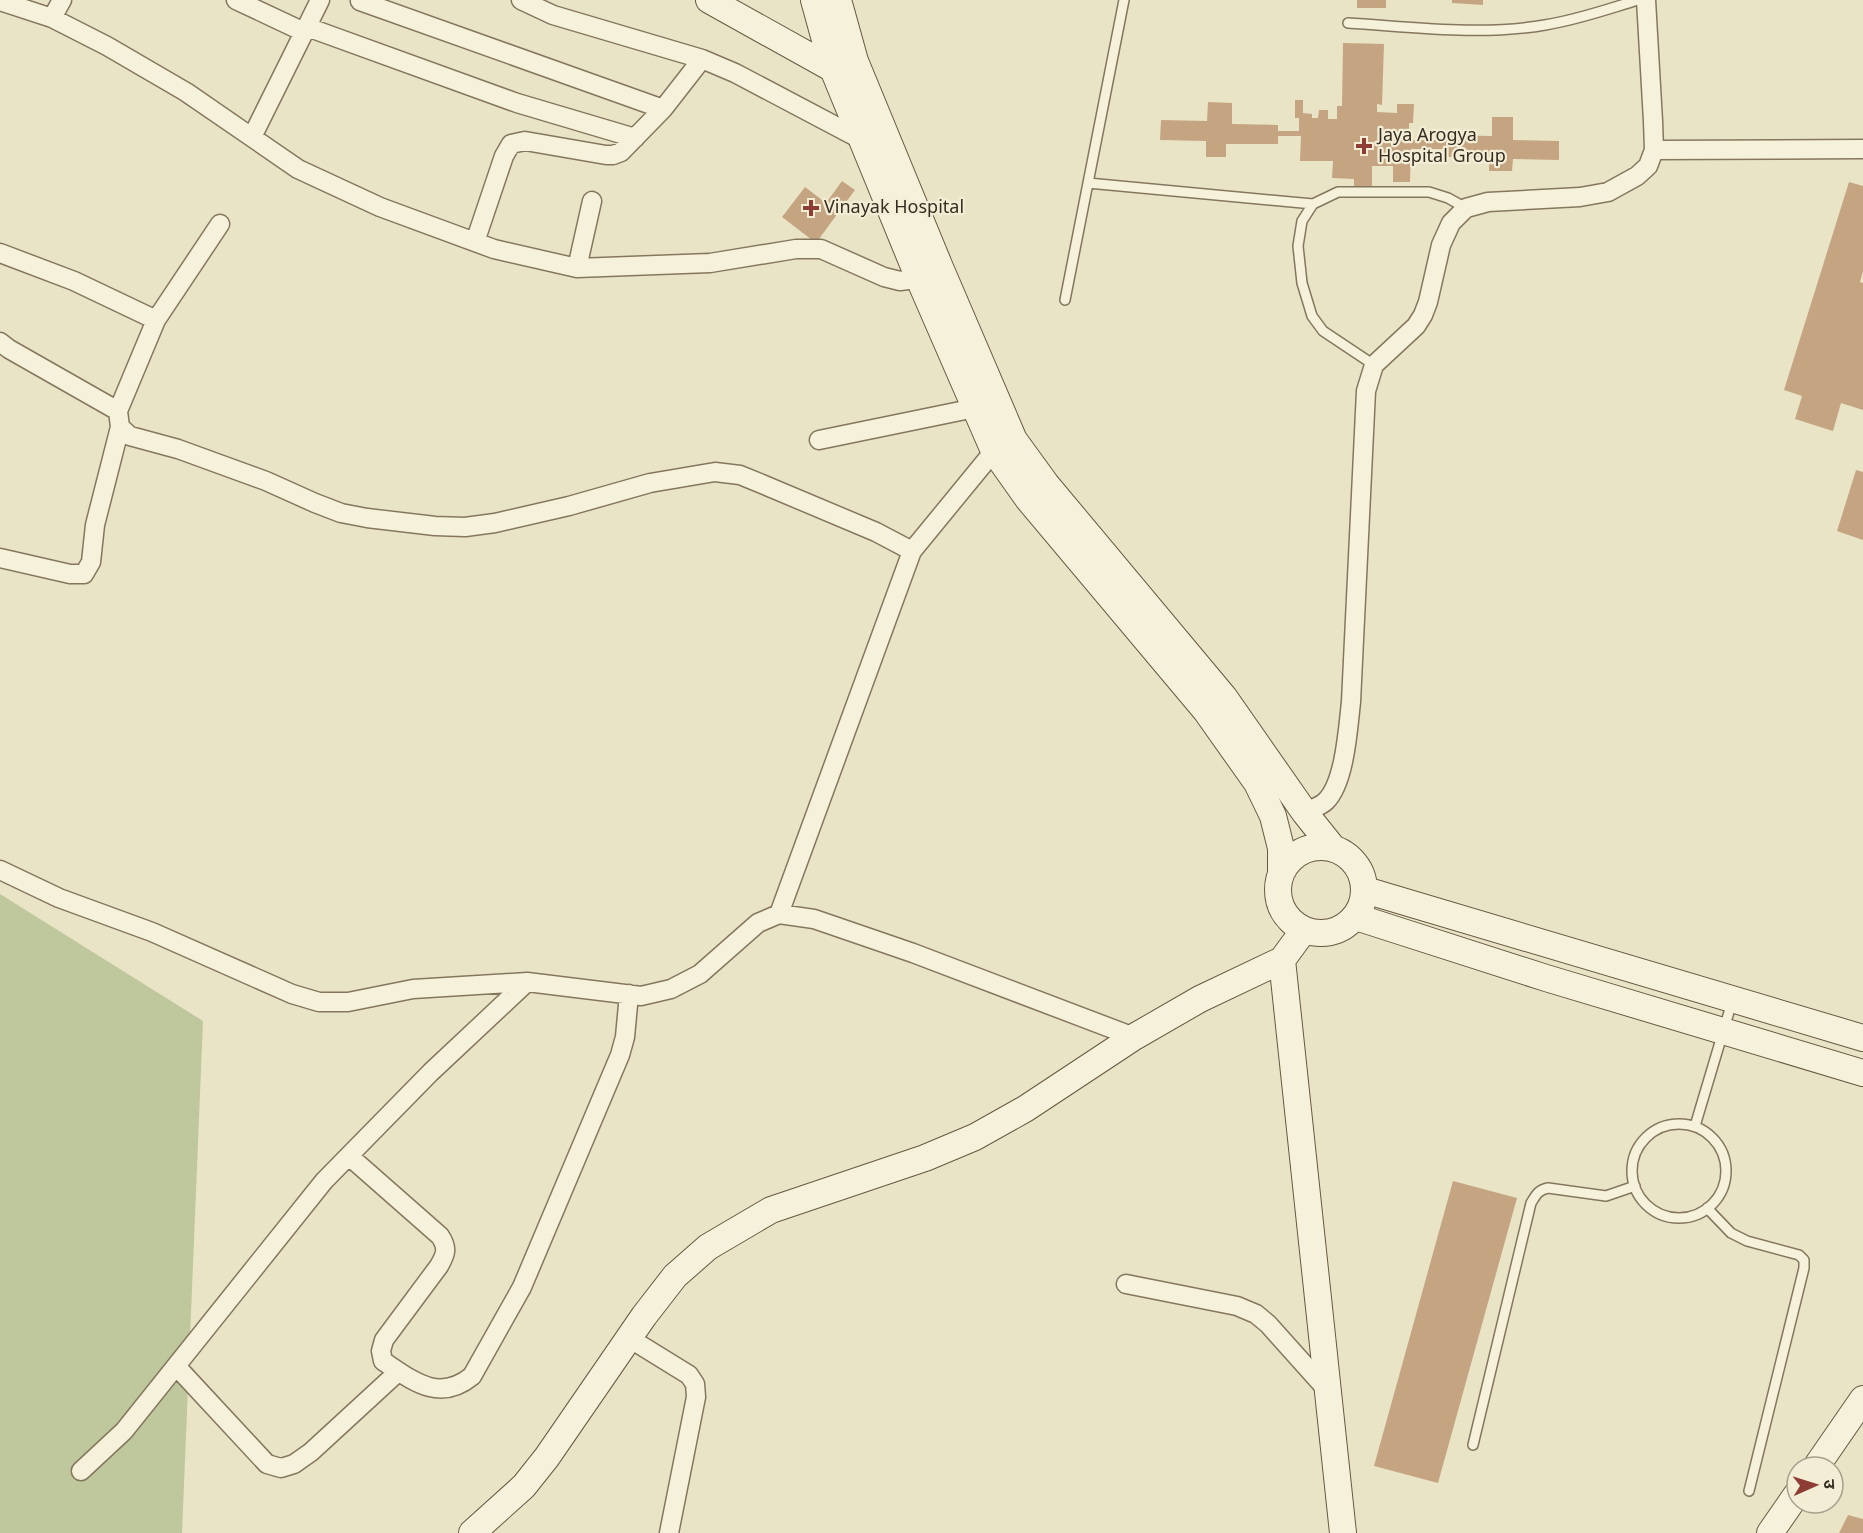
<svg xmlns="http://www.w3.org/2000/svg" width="1863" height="1533" viewBox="0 0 1863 1533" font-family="Georgia,'Noto Sans Devanagari',serif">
<rect width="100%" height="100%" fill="#eae4c7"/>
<path fill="#bec89c" d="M0,894L203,1021L182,1533H0Z"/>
<path fill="#c5a581" d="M1357,0H1386V8H1357Z
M1452,0H1483V5L1452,3Z
M1343,43L1384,44L1382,105L1377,104V112L1397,113V104H1414L1413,123H1409V140H1443V135L1492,136V117H1513V140L1559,141V160L1513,159L1512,171H1489V157H1443V149H1411L1410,182H1393V166H1372V187L1354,188V179L1332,178L1333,161H1300L1301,136H1278V144H1226V157H1206V141L1160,140L1161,120L1207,121L1208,102L1232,103V124L1278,125V131H1299V118H1295V100H1303V113L1312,114V118H1318L1319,110H1328V119H1337V106H1342Z
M842,181L855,190L816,243L782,217L805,187L826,203Z
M1849,182L1863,186V271L1860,282L1863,283V410L1841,403L1833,431L1795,419L1802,396L1784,390Z
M1856,470L1863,472V540L1837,531Z
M1453,1181L1517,1198L1438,1483L1374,1466Z
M1848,1515L1863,1519V1533H1839Z"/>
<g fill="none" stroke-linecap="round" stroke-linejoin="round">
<g stroke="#85775e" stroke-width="12">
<path id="lane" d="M1348,23C1413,27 1481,36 1545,25C1577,20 1608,9 1638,0
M1088,183L1313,204
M1065,300L1124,0
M1374,365L1323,331L1312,316L1302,283L1298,246L1302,221L1313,204L1338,192H1429L1448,198L1466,208
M1632 1171a47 47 0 1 1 94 0a47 47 0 1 1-94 0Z
M1695,1126L1732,1002
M1707,1208L1731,1233L1747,1241L1799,1255L1804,1260V1268L1749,1491
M1473,1445L1531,1203C1536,1195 1538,1190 1548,1188L1606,1196L1635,1186"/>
</g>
<g stroke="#85775e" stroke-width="21">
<path id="street" d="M236,0L304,32
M521,0L553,15L702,59L735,73L862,140
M0,1L52,18L107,46L186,92L298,169L380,207L494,249L577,268L710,263L796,249H821L884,277L900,281L908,280L917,274
M360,1L663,109
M52,18L62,0
M307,27L517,103L635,138
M252,137L320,0
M1654,150L1863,149
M220,224L156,320L118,411L120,427L130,436L178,449L266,481L315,503L341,513L367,518L435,526L465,527L495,523L569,506L650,483L715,472L740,475L762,484L876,532L912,551
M475,242L504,156L511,144L525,141L606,155H613L621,152L663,109L702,59
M0,253L74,281L156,320
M577,268L592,201
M0,342L9,349L118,411
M819,440L975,408
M0,558L70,574H84L91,562L95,525L120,427
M1305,813C1311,809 1321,806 1326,801C1345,782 1348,728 1351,702L1366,391L1374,365L1416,326L1423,315L1428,302L1441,245L1451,223L1466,208L1488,202L1580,197L1608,192L1637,176L1648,166L1654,150L1653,121L1646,0
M0,870L59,898L152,932L292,994L319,1002H348L413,989L527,982L641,996L671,989L700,974L758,923L779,914L814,919L913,953L1134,1037
M779,914L912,551L994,451L1002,446
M349,1156L440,1236C448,1248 446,1254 439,1266L384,1340L381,1351L383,1361C413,1381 439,1403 472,1376L522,1287L620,1055L625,1037L629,994
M1126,1284L1237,1306L1256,1314L1268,1324L1328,1391
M629,1338L689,1375L695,1384L696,1397L669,1533
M176,1366L267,1464L281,1468L294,1464L311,1452L398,1372
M81,1471L124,1431L324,1181L431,1072L527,982"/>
</g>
<g stroke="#675841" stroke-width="28">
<path id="secondary" d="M709,0L833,69L840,66
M814,0L833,69L917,274L994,451L1028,499L1206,711L1257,783L1273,816L1281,848V873
M838,0L855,61L939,265L1014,440L1046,484L1224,697L1305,813L1333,848
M1278 890a43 43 0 1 1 86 0a43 43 0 1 1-86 0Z
M1365,890L1863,1038
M1356,917L1546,978L1863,1073
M1282,960L1343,1533
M1816,1467L1863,1399
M472,1533L524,1486L547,1457L644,1316L675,1276L708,1247L771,1210L925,1158L975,1137L1025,1109L1134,1037L1200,999L1282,960L1304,930
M1770,1533L1797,1494"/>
</g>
<use href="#lane" stroke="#f6f1da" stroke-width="9"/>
<use href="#street" stroke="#f6f1da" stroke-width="18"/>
<use href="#secondary" stroke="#f6f1da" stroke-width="26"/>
</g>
<g fill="#8e3d34" stroke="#f3edd6" stroke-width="2">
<path d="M1361 137h6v6h6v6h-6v6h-6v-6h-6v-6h6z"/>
<path d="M808 199h6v6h6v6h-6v6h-6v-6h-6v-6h6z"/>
</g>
<g text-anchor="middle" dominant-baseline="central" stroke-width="4.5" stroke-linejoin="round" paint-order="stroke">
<g font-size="18" fill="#362d20" stroke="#f3edd6" text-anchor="start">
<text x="1378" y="136">Jaya Arogya<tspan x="1378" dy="21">Hospital Group</tspan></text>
<text x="824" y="208">Vinayak Hospital</text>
</g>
</g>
<g transform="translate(1815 1485) rotate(87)"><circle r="28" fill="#f3edd6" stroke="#a7a08d" stroke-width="1.5"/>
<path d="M0-4.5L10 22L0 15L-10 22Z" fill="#8e3d34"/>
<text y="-9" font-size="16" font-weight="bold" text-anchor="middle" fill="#362d20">उ</text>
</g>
</svg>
